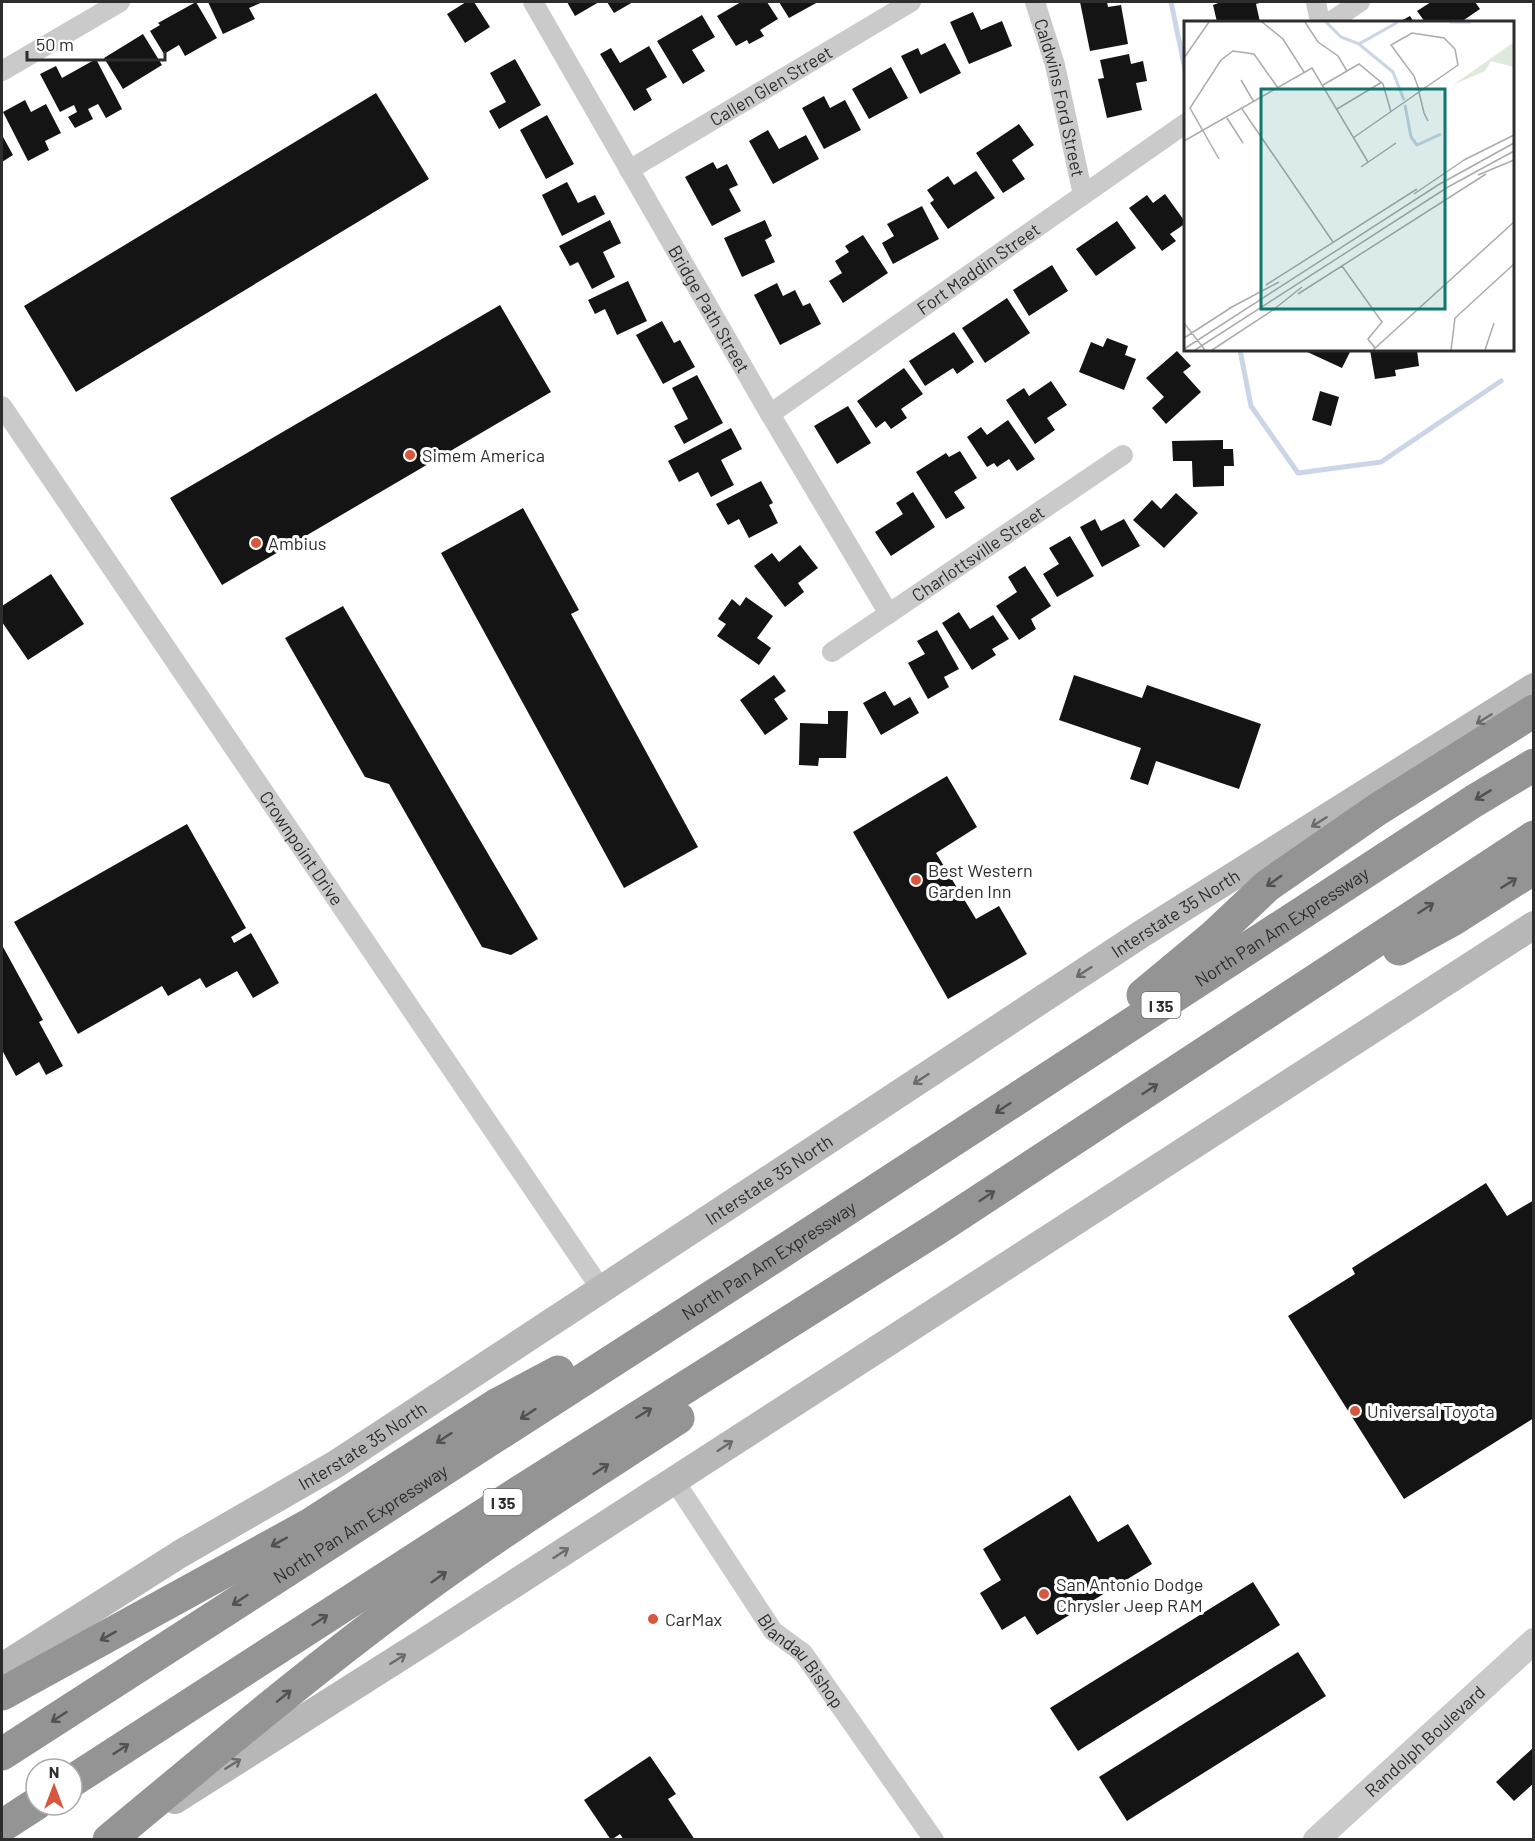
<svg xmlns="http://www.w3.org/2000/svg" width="1535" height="1841" viewBox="0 0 1535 1841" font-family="Barlow,sans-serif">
<rect width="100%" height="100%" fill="#fff"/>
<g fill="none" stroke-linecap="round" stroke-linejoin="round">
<path stroke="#cad5e8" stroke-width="5" d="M1171,2L1186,74
M1240,350L1251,406L1298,473L1381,462L1501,381"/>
</g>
<path fill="#141414" d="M196,2L217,38L185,56L179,45L164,54L150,31L160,25L158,23Z
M208,2H263L249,8L255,19L223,34Z
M466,2H474L490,27L465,43L447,14Z
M567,2H599L575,16Z
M607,2H633L614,13Z
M741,2H767L778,19L760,30L764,36L749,44L747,40L736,46L717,16Z
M779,2H818L789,18Z
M1080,2H1107L1108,7L1121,5L1128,44L1090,51Z
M1221,2H1263L1256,4L1260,22H1217L1213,5Z
M1431,2H1475L1480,9L1461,22H1425L1417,11Z
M973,12L981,30L1002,21L1012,46L969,64L950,22Z
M702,15L715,37L692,50L705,71L683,84L657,41Z
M1410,16L1414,22H1399Z
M143,34L162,65L123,89L104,58Z
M945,43L961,73L920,94L901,56L918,48L921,55Z
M649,46L667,77L646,89L652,100L634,111L600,54L611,48L620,63Z
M1129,54L1131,64L1143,61L1147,81L1136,83L1142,110L1107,118L1098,79L1104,78L1100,60Z
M96,59L122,109L106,118L98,104L88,109L93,119L75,128L68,117L77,112L74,105L60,112L40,74L56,66L62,78Z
M515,59L541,105L499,129L489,111L506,102L490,73Z
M891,67L908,98L869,119L852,89Z
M376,93L429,179L76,392L24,306Z
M824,96L830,108L845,100L861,130L824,149L802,108Z
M25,100L31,112L46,104L61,133L45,141L49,150L28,161L3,112Z
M547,115L574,164L546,179L520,130Z
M1019,124L1034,145L1012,160L1025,179L1003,193L976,153Z
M768,130L779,149L806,135L819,159L773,184L749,141Z
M2,135L13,155L2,162Z
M713,162L717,169L727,164L738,185L729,189L741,211L712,226L685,177Z
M976,171L995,198L948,229L930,203L934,200L927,190L948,176L954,185Z
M567,182L578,203L595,195L605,214L562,236L542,195Z
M1165,194L1186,223L1170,234L1176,241L1162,251L1129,208L1147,195L1153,203Z
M922,206L939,239L893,264L882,243L894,236L887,224Z
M610,220L621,243L603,252L615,277L592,289L578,262L570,266L559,246Z
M765,220L772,236L765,240L775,262L742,277L724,238Z
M1117,221L1136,248L1096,276L1076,249Z
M863,235L888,273L843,303L829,281L842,273L835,261L849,252L845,246Z
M1052,265L1068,291L1029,316L1013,290Z
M628,281L647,321L617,335L605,309L595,314L588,300Z
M777,283L783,296L795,290L803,306L810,303L821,324L780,345L754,295Z
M1007,298L1030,333L985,363L962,328Z
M500,305L551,392L222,585L170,498Z
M662,321L674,343L680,340L695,367L663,384L636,335Z
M954,332L974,362L957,374L953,368L925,386L909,361Z
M1107,338L1128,346L1125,355L1136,359L1124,390L1079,372L1091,342L1103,347Z
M1303,350H1351L1342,368Z
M1370,350H1417L1419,366L1395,370L1396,376L1375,379Z
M1177,351L1191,366L1183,372L1201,392L1166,424L1152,408L1164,397L1146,378Z
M904,368L923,394L901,409L907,418L891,429L885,421L876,428L857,401Z
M697,375L723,423L684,444L674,426L688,419L672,388Z
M1051,381L1067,405L1047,418L1055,430L1035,444L1006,400L1024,388L1029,396Z
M1320,391L1339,397L1331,426L1312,420Z
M848,406L871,443L837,464L814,426Z
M1008,420L1035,459L1017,471L1009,459L997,467L994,463L987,467L967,437L981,427L987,435Z
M731,428L742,449L721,460L734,485L711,497L698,472L679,482L668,461Z
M1223,440V449H1233L1234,466H1224V486L1193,487L1192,461H1173L1172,441Z
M960,451L977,478L954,492L965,508L946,519L916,472L946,453L949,457Z
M761,481L773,503L769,505L778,523L749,538L739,519L728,525L716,504Z
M913,492L935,527L891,556L875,532L903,514L896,503Z
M1176,493L1198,513L1164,548L1133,520L1152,500L1161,509Z
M523,508L579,610L571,614L698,847L624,888L441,553Z
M1095,519L1101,531L1124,519L1140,546L1102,567L1080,527Z
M1070,536L1094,576L1057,597L1043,574L1059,564L1049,548Z
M800,545L818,568L798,583L804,592L785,607L754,566L772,553L779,562Z
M1025,566L1051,606L1031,619L1036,629L1019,640L996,606L1017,592L1008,577Z
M51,574L84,624L28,660L2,622V606Z
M746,597L773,616L757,638L771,648L759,665L717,636L726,624L718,619L732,599L740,606Z
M343,606L538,939L511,955L482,947L389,784L365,777L285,638Z
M959,612L970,629L993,615L1009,639L992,649L996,655L972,670L942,623Z
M937,630L959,669L944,677L949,687L928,699L908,663L925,654L917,641Z
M774,675L786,691L774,699L788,719L765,735L740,700Z
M1074,675L1142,698L1147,685L1261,724L1239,789L1156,761L1148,785L1130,779L1141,748L1059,720Z
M885,691L894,706L910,697L919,713L881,735L863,703Z
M828,711H848L846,758H819L818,766L799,765L800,723L828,724Z
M947,776L977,827L936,853L976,919L999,906L1027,954L948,999L853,832Z
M187,824L246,928L231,937L234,943L251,933L279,983L253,998L237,971L206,988L200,978L168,996L162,986L78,1034L14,922Z
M2,945L43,1020L39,1022L63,1066L46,1075L39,1062L16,1076L2,1050Z
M1486,1183L1507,1216L1534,1200V1418L1404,1499L1288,1316L1355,1274L1352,1268Z
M1070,1495L1098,1542L1128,1524L1152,1564L1037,1635L1025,1616L1002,1630L980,1593L1001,1580L983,1549Z
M1253,1582L1280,1625L1078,1751L1050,1708Z
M1298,1652L1326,1696L1127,1821L1099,1777Z
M1534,1747V1783L1514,1801L1496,1782Z
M650,1756L676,1794L668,1799L695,1840H624L620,1834L611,1840L584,1800Z"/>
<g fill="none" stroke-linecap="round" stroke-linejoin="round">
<g stroke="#cacaca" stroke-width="20">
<path id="s1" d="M533,2L770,414L889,614"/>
<path id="s2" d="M1035,2L1055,65L1083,195"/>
<path d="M1316,2L1320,22"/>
<path d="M1330,22L1360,2"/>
<path d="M2,71L120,2"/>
<path id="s3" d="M629,170L911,2"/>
<path id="s4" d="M2,406L601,1289"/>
<path id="s5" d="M770,414L1186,123"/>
<path id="s6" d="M832,652L1123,455"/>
<path id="s7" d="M674,1480L773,1631L803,1653L934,1840"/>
</g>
<path stroke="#cacaca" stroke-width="26" id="s8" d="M1316,1840L1534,1641"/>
<g stroke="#b7b7b7" stroke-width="28">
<path id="s9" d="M2,1667L180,1554L336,1464L1143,933L1534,687"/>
<path d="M175,1800L424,1642L1534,925"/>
</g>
<g stroke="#949494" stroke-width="33">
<path d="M1399,949L1452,920L1534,868"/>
<path d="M1143,995L1214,936L1267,886L1378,809L1534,711"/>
<path d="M2,1694L311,1524L498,1404L558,1372"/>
<path id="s10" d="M2,1754L789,1247L1474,801L1534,765"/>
<path d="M72,1781L510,1498L938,1228L1534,837"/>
<path d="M2,1826L36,1804"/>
<path d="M109,1840C209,1757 309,1672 414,1595C499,1532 589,1476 678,1418"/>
</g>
</g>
<defs><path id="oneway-shaft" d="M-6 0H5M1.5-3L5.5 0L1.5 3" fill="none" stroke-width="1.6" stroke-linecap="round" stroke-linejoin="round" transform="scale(1.5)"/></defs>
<g stroke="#6b6b6b">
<use href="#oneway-shaft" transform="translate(1484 719) rotate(148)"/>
<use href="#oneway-shaft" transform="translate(1319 822) rotate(148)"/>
<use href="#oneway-shaft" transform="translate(1084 972) rotate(147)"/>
<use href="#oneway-shaft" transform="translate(921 1079) rotate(147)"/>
<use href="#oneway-shaft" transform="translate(725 1446) rotate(-33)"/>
<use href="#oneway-shaft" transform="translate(561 1553) rotate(-33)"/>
<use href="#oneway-shaft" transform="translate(398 1659) rotate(-32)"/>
<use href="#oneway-shaft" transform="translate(233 1764) rotate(-32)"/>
</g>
<g stroke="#515151">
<use href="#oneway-shaft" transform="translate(1483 795) rotate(149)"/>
<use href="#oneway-shaft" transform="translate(1274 881) rotate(145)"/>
<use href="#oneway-shaft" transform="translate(1509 883) rotate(-32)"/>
<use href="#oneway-shaft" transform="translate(1426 908) rotate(-33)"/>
<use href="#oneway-shaft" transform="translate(1150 1089) rotate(-33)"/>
<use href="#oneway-shaft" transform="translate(1003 1108) rotate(147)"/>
<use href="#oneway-shaft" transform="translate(987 1196) rotate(-33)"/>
<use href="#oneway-shaft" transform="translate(644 1413) rotate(-32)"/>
<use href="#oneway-shaft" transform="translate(528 1414) rotate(147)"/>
<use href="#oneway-shaft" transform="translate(444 1438) rotate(147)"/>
<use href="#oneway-shaft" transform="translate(601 1469) rotate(-33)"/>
<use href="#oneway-shaft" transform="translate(279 1542) rotate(151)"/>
<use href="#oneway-shaft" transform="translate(439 1577) rotate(-36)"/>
<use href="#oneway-shaft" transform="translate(240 1600) rotate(147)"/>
<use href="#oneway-shaft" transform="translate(320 1620) rotate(-33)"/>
<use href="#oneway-shaft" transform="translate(108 1636) rotate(151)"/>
<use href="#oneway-shaft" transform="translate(284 1696) rotate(-39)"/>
<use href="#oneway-shaft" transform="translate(59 1717) rotate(147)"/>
<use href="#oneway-shaft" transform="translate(121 1749) rotate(-33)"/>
</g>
<g fill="#d6573e" stroke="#fff" stroke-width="2">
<circle cx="410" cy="455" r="6"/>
<circle cx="256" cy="543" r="6"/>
<circle cx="916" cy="880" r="6"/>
<circle cx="1355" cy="1411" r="6"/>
<circle cx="1044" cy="1594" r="6"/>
<circle cx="653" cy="1619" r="6"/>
</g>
<g text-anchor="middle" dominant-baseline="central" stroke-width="6" stroke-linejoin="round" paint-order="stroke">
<g fill="#fff" stroke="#6c6c6c" stroke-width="1.5">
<rect x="1141.5" y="992" width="39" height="26" rx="4.5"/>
<rect x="483.5" y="1489" width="39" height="26" rx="4.5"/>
</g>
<g font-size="16" font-weight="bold" fill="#2d2d2d">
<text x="1161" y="1005">I 35</text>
<text x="503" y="1502">I 35</text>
</g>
<g font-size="18" fill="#2d2d2d" stroke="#fff">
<text stroke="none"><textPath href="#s3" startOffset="165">Callen Glen Street</textPath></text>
<text stroke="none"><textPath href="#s2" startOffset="99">Caldwins Ford Street</textPath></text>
<text stroke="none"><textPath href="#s5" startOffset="254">Fort Maddin Street</textPath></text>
<text stroke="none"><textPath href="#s1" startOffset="354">Bridge Path Street</textPath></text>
<text stroke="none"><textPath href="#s6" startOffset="176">Charlottsville Street</textPath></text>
<text stroke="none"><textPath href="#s4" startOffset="534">Crownpoint Drive</textPath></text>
<text stroke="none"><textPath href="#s9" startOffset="1395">Interstate 35 North</textPath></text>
<text stroke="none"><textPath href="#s10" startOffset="1524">North Pan Am Expressway</textPath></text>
<text stroke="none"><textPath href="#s9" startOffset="909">Interstate 35 North</textPath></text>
<text stroke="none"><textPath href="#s10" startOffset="912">North Pan Am Expressway</textPath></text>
<text stroke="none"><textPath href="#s9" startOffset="423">Interstate 35 North</textPath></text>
<text stroke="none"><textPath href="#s10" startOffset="426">North Pan Am Expressway</textPath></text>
<text stroke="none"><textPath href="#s7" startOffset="222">Blandau Bishop</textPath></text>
<text stroke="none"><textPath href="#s8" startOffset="147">Randolph Boulevard</textPath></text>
</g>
<g font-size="18" fill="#2d2d2d" stroke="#fff" text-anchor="start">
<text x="422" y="455">Simem America</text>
<text x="268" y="543">Ambius</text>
<text x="928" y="870">Best Western<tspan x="928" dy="21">Garden Inn</tspan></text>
<text x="1367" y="1411">Universal Toyota</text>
<text x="1056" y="1584">San Antonio Dodge<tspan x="1056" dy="21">Chrysler Jeep RAM</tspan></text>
<text x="665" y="1619">CarMax</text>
</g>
</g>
<g transform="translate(1184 21)">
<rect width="330" height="330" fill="#fff"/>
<path d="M330,21V46L307,40L301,50L269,64Z" fill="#e0eadc"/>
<path fill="none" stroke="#cad5e8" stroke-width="3" d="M142,1L157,16L175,23L214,1M266,1H287M176,24L209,51L220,79M221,84L227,116L233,124L257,113"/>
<path fill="none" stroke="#ababab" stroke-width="1.5" d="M78,1L99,18L120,51M121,1L134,21L154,35L163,50M0,37L25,1M57,59L70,81M139,64L175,43L199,63L207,91M58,88L149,221M153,88L198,61M43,97L59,122M169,117L235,71L274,44L271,28L260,17L228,12L207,24L230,55L234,66L235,71L240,92L244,100M0,120L128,47L184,141M35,138L6,87L37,39L49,30L70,33L94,67M280,139L330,114M177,146L212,122M294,154L330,139M230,173L283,137M158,245L198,301L184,318L191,327M82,264L233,168M114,273L302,153M46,287L95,261M89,289L118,266M0,302L21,329M0,317L48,286M0,328L254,164L330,122M11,329L264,166L330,130M28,329L92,287M189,329L330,201M267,329L271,297L330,243M301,329L310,302"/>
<path fill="#0f766e" fill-opacity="0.15" stroke="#0f766e" stroke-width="3" d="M77,68H261V288H77Z"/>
<rect width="330" height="330" fill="none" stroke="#2d2d2d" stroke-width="3"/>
</g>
<rect width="1535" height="1841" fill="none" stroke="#2d2d2d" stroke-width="6"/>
<g transform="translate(54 1787)"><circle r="28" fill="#ffffff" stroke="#ababab" stroke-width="1.5"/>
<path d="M0-4.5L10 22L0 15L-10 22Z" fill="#d6573e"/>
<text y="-9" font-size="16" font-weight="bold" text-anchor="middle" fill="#2d2d2d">N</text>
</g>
<path d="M27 51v9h138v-9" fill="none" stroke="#2d2d2d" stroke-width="3"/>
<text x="36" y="51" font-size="18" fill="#2d2d2d" stroke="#ffffff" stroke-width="4.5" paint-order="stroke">50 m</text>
</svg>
